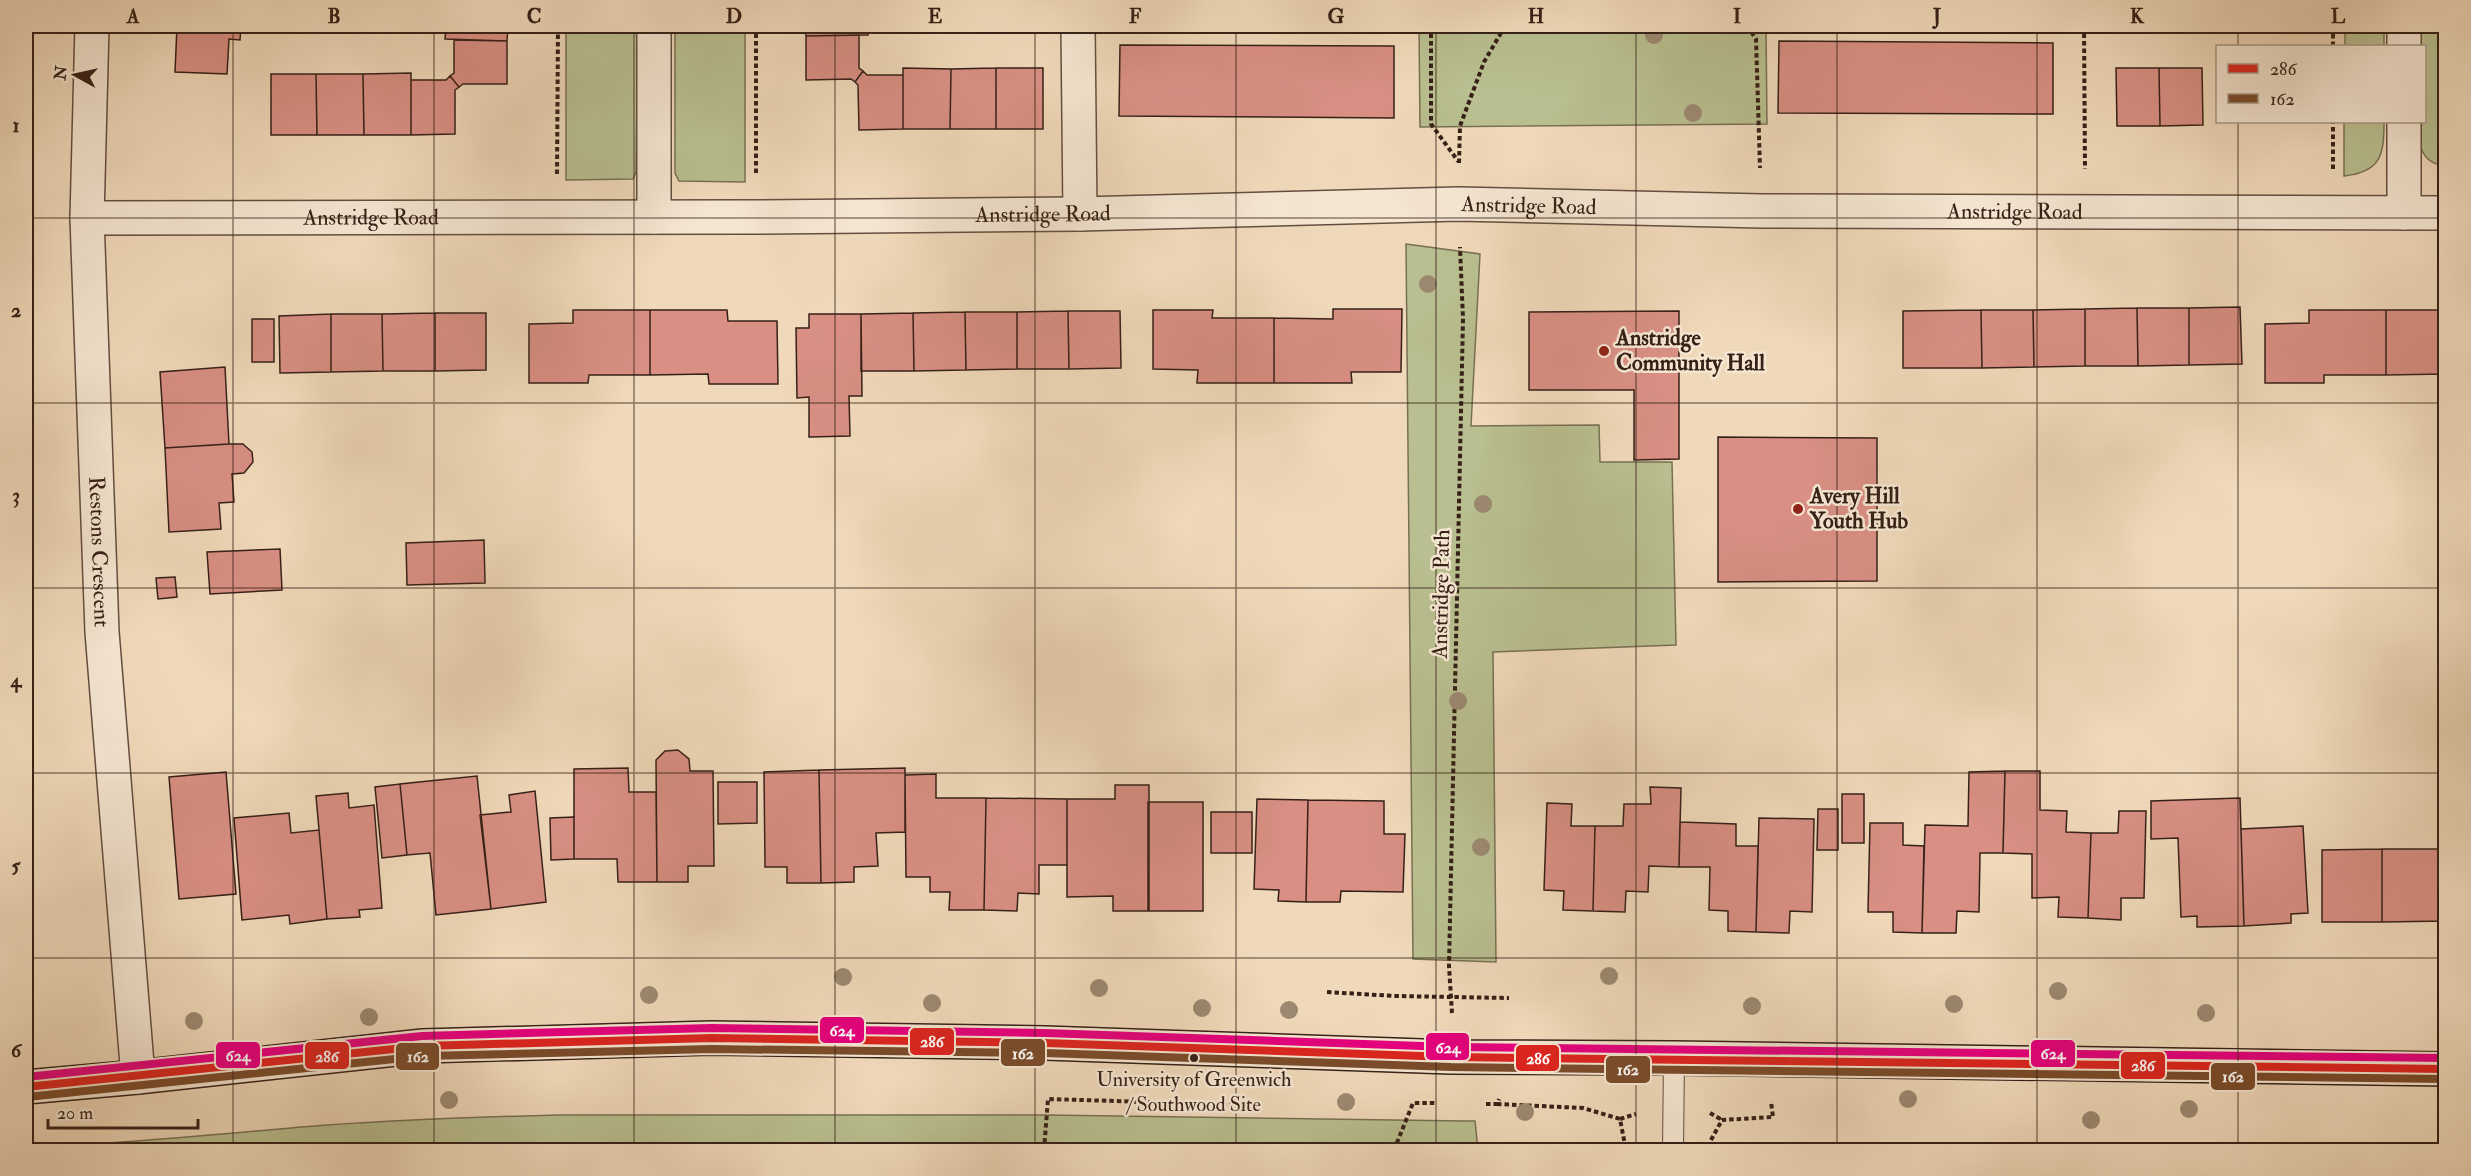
<svg xmlns="http://www.w3.org/2000/svg" width="2471" height="1176" viewBox="0 0 2471 1176" font-family="'IM FELL Double Pica',serif">
<rect width="100%" height="100%" fill="#f0d9ba"/>
<filter id="stains"><feTurbulence type="fractalNoise" baseFrequency=".00333" numOctaves="4"/><feColorMatrix values="0 0 0 0 .2 0 0 0 0 .09 0 0 0 0 .02 0 0 0 .5 -.17"/></filter>
<radialGradient id="worn" r=".72"><stop offset=".6" stop-color="#630" stop-opacity="0"/><stop offset="1" stop-color="#630" stop-opacity=".3"/></radialGradient>
<path fill="#b9bf90" stroke="#787054" stroke-width="1.5" d="M566,26H638L636,172L633,179L566,180Z
M675,26H745V182L679,181L675,173Z
M1419,26H1766L1767,124L1420,127Z
M2345,26H2384V46H2345Z
M2418,26H2445V166C2420,163 2418,143 2418,122H2424V46H2418Z
M2344,122H2384C2384,155 2381,172 2344,176Z
M1406,244L1480,254L1471,426L1599,425L1600,462H1672L1676,645L1493,652L1496,962L1413,959Z
M560,1115H1047L1464,1121H1475L1478,1150H26V1148C118,1144 210,1135 302,1127C388,1120 474,1117 560,1115Z"/>
<path fill="#d98f84" stroke="#362017" stroke-width="1.5" d="M177,26H241L240,40L229,39L227,74L175,72Z
M446,26H508L507,41L445,39Z
M805,26H868V35L806,36Z
M2237,26H2295V31H2237Z
M859,35V68L863,71L855,82L851,79L806,80V36Z
M454,40L507,41V84H463L459,87L450,76L454,73Z
M1779,41L2053,43V114L1778,113Z
M1120,45L1394,46V118L1119,116Z
M903,68L951,69L950,129H903Z
M996,68V129H950L951,69Z
M996,68H1043V129H996Z
M2116,68H2159L2160,126H2117Z
M2159,68H2202L2203,125L2160,126Z
M863,71L867,75H903V129L859,130L858,85L855,82Z
M411,73V135H364L363,74Z
M271,74H316L317,135H271Z
M316,74H363L364,135H317Z
M450,76L459,87L455,90V134L411,135V80H446Z
M2240,307L2242,364L2189,365V308Z
M2137,308H2189V365L2138,366Z
M2137,308L2138,366H2085V309Z
M1333,309H1402L1401,372H1351L1352,383H1274V318L1333,319Z
M2085,309V366L2034,367L2033,310Z
M573,310H650V375H589L588,383H529V324L573,323Z
M650,310H727L728,321H777L778,384H709L708,374L650,375Z
M1153,310H1213L1212,318H1274V383H1197L1198,370L1153,369Z
M1981,310H2033L2034,367L1982,368Z
M1981,310L1982,368H1903V311Z
M2309,310H2386V375H2324V383H2265V324L2309,323Z
M2386,310H2446V384L2445,374L2386,375Z
M1068,311H1120L1121,368L1069,369Z
M1068,311L1069,369H1017V312Z
M1679,311V459L1634,460V390H1529V312Z
M965,312H1017V369L966,370Z
M965,312L966,370L914,371L913,313Z
M435,313H486V370L435,371Z
M435,313V371H383L382,314Z
M913,313L914,371H861V314Z
M331,314H382L383,371L331,372Z
M331,314V372L280,373L279,316Z
M809,314H861L862,396H849L850,436L809,437V397L797,398L796,328H809Z
M252,319H274V362H252Z
M225,367L229,444L165,448L160,372Z
M1718,437L1877,438V581L1718,582Z
M229,444H243L252,452L253,462L244,473L232,474L234,502L219,503L221,529L169,532L165,448Z
M484,540L485,583L407,585L406,543Z
M280,549L282,590L210,594L207,552Z
M175,577L177,597L158,599L156,578Z
M678,750L689,759L690,771H713L714,866H688V882H657L656,760L665,751Z
M628,768L629,792H656L657,882H618L617,859H574V769Z
M905,768V832L876,833L878,866L854,867V882L821,883L819,770Z
M819,770L821,883H787V867H765L764,772Z
M2005,771L2003,853H1980L1979,912L1957,911L1956,933H1922L1925,825L1968,826L1969,772Z
M2005,771H2040V810L2067,811L2066,832L2091,833L2088,918L2058,917L2059,897L2032,898V854L2003,853Z
M226,772L236,894L179,899L169,777Z
M936,774V798H986L984,910H949L950,892H930V877H906L905,775Z
M477,776L491,909L436,915L430,853L407,855L400,784Z
M718,782H757V823L718,824Z
M400,784L407,855L382,858L375,787Z
M1115,785H1149V911H1113V896L1067,897V799H1115Z
M1650,787L1681,788L1679,867L1649,866L1648,892L1626,891L1625,912L1593,911L1595,826H1623L1624,804H1651Z
M535,791L546,902L491,909L480,815L511,812L509,795Z
M348,793L349,808L374,805L382,908L359,910L360,917L327,919L316,796Z
M1842,794H1864V843H1842Z
M986,798L1067,799V865H1039V894L1018,893L1017,911L984,910Z
M2240,798L2244,926L2197,927V916L2181,917L2178,838L2151,839V801Z
M1257,799L1308,800L1306,902L1278,901L1279,890L1254,889Z
M1308,800L1384,801V834H1405L1403,892L1341,891L1340,902H1306Z
M1148,802H1203V911H1148Z
M1547,803L1572,804L1571,826H1595L1593,911L1563,910L1564,891L1544,890Z
M1818,809H1838V850H1817Z
M2119,811H2146L2144,898H2121V920L2088,918L2091,833H2118Z
M1211,812H1252V853H1211Z
M289,813L291,833L319,830L327,919L290,924L289,915L242,920L234,818Z
M574,817V859L551,860L550,818Z
M1759,818L1814,819L1812,912L1790,911L1789,933L1756,932Z
M1680,822L1736,824V846H1758L1756,932L1728,931V911L1709,910L1710,867H1679Z
M1870,823H1903V845L1924,846L1922,933L1893,932V912H1868Z
M2303,826L2308,913L2291,914V923L2244,926L2241,829Z
M2382,849H2446V921L2382,922Z
M2382,849V922H2322V850Z"/>
<g fill="none" stroke-linecap="round" stroke-linejoin="round">
<g stroke="#644e40" stroke-width="22">
<path id="lane" d="M1673,1150L1674,1058"/>
</g>
<g stroke="#644e40" stroke-width="36">
<g id="street">
<path id="s1" d="M92,26L87,218L102,632L138,1077"/>
<path d="M1078,26L1080,214"/>
<path d="M2404,26V46"/>
<path d="M2404,122V213"/>
<path d="M654,217V26"/>
<path id="s2" d="M87,218L756,217L1080,214L1458,204L1762,211L2446,213"/>
</g>
</g>
<g stroke="#362017" stroke-width="36">
<path id="secondary" d="M26,1087L138,1077L423,1046L711,1038L1045,1043L1451,1057L1674,1058L2446,1069"/>
</g>
<path stroke="#362017" stroke-width="4" stroke-dasharray="4.5 3" stroke-linecap="butt" d="M756,26V175
M1431,26V124L1458,161
M1747,26L1756,39L1760,168
M2084,26L2085,169
M2333,46V26
M1459,163L1460,126L1484,62L1505,26
M2333,169V122
M557,174L558,26
M1327,992L1395,996L1509,998
M1452,1013L1449,966L1463,319L1460,247
M1486,1104H1497L1499,1099
M1497,1104L1583,1108L1620,1119L1626,1150
M1710,1113L1722,1120
M1620,1119L1636,1114
M1711,1140L1722,1120L1773,1117L1771,1102
M1044,1150L1048,1099L1248,1105
M1394,1150L1413,1103H1436"/>
<use href="#lane" stroke="#f5e6d2" stroke-width="20"/>
<use href="#street" stroke="#f5e6d2" stroke-width="33"/>
<use href="#secondary" stroke="#f5e6d2" stroke-width="33"/>
<g stroke="#f5e6d2" stroke-width="12">
<path id="bus-1" d="M26,1087L423,1046L711,1038L1045,1043L1451,1057L2446,1069"/>
</g>
<g stroke="#f5e6d2" stroke-width="12">
<path id="bus-2" d="M27,1097L424,1056L711,1049L1045,1053L1451,1067L2446,1079"/>
</g>
<g stroke="#f5e6d2" stroke-width="12">
<path id="bus-3" d="M26,1077L422,1036L711,1028L1045,1033L1451,1047L2446,1058"/>
</g>
<use href="#bus-1" stroke="#dc241f" stroke-width="8"/>
<use href="#bus-2" stroke="#7a4b2a" stroke-width="8"/>
<use href="#bus-3" stroke="#e5007d" stroke-width="8"/>
</g>
<g fill="#9c8971">
<circle cx="1654" cy="35" r="9"/>
<circle cx="1693" cy="113" r="9"/>
<circle cx="1428" cy="284" r="9"/>
<circle cx="1483" cy="504" r="9"/>
<circle cx="1458" cy="701" r="9"/>
<circle cx="1481" cy="847" r="9"/>
<circle cx="1609" cy="976" r="9"/>
<circle cx="843" cy="977" r="9"/>
<circle cx="1099" cy="988" r="9"/>
<circle cx="2058" cy="991" r="9"/>
<circle cx="649" cy="995" r="9"/>
<circle cx="932" cy="1003" r="9"/>
<circle cx="1954" cy="1004" r="9"/>
<circle cx="1752" cy="1006" r="9"/>
<circle cx="1202" cy="1008" r="9"/>
<circle cx="1289" cy="1010" r="9"/>
<circle cx="2206" cy="1013" r="9"/>
<circle cx="369" cy="1017" r="9"/>
<circle cx="194" cy="1021" r="9"/>
<circle cx="1908" cy="1099" r="9"/>
<circle cx="449" cy="1100" r="9"/>
<circle cx="1346" cy="1102" r="9"/>
<circle cx="2189" cy="1109" r="9"/>
<circle cx="1525" cy="1112" r="9"/>
<circle cx="2091" cy="1120" r="9"/>
</g>
<path fill="none" stroke="#362017" stroke-width="1.5" stroke-opacity="0.55" d="M233,26V1150M434,26V1150M634,26V1150M835,26V1150M1035,26V1150M1236,26V1150M1436,26V1150M1636,26V1150M1837,26V1150M2037,26V1150M2238,26V46M2238,122V1150M26,218H2446M26,403H2446M26,588H2446M26,773H2446M26,958H2446"/>
<g fill="#8f2418" stroke="#f5e6d2" stroke-width="2">
<circle cx="1604" cy="351" r="6"/>
<circle cx="1798" cy="509" r="6"/>
</g>
<circle fill="#362017" stroke="#f5e6d2" stroke-width="2" cx="1194" cy="1058" r="5"/>
<g text-anchor="middle" dominant-baseline="central" stroke-width="5" stroke-linejoin="round" paint-order="stroke">
<g font-size="20" fill="#362017" stroke="#f5e6d2">
<text x="1194" y="1079">University of Greenwich<tspan x="1194" dy="25">/ Southwood Site</tspan></text>
</g>
<g font-size="22" fill="#362017" stroke="#f5e6d2">
<text stroke="none"><textPath href="#s2" startOffset="1442">Anstridge Road</textPath></text>
<text stroke="none"><textPath href="#s2" startOffset="1928">Anstridge Road</textPath></text>
<text stroke="none"><textPath href="#s2" startOffset="956">Anstridge Road</textPath></text>
<text stroke="none"><textPath href="#s2" startOffset="284">Anstridge Road</textPath></text>
<text stroke="none"><textPath href="#s1" startOffset="526">Restons Crescent</textPath></text>
<text transform="translate(1441 594) rotate(-89)">Anstridge Path</text>
</g>
<g font-size="22" font-weight="bold" fill="#362017" stroke="#f5e6d2" text-anchor="start">
<text x="1616" y="338">Anstridge<tspan x="1616" dy="25">Community Hall</tspan></text>
<text x="1810" y="496">Avery Hill<tspan x="1810" dy="25">Youth Hub</tspan></text>
</g>
</g>
<g stroke="#f5e6d2" stroke-width="2">
<rect x="819" y="1016" width="46" height="28" rx="6" fill="#e5007d"/>
<rect x="909" y="1027" width="46" height="29" rx="6" fill="#dc241f"/>
<rect x="1425" y="1032" width="45" height="29" rx="6" fill="#e5007d"/>
<rect x="1000" y="1038" width="46" height="29" rx="6" fill="#7a4b2a"/>
<rect x="2030" y="1039" width="46" height="29" rx="6" fill="#e5007d"/>
<rect x="215" y="1041" width="46" height="28" rx="6" fill="#e5007d"/>
<rect x="304" y="1041" width="46" height="29" rx="6" fill="#dc241f"/>
<rect x="395" y="1042" width="45" height="29" rx="6" fill="#7a4b2a"/>
<rect x="1515" y="1044" width="45" height="28" rx="6" fill="#dc241f"/>
<rect x="2120" y="1051" width="46" height="29" rx="6" fill="#dc241f"/>
<rect x="1605" y="1055" width="46" height="29" rx="6" fill="#7a4b2a"/>
<rect x="2210" y="1062" width="46" height="29" rx="6" fill="#7a4b2a"/>
</g>
<g font-size="16" text-anchor="middle" font-weight="bold" fill="#fff">
<text x="842" y="1036">624</text>
<text x="932" y="1047">286</text>
<text x="1448" y="1053">624</text>
<text x="1023" y="1059">162</text>
<text x="2053" y="1059">624</text>
<text x="238" y="1061">624</text>
<text x="327" y="1062">286</text>
<text x="418" y="1062">162</text>
<text x="1538" y="1064">286</text>
<text x="2143" y="1071">286</text>
<text x="1628" y="1075">162</text>
<text x="2233" y="1082">162</text>
</g>
<rect width="2471" height="1176" fill="none" stroke="#f0d9ba" stroke-width="66"/>
<rect x="2216" y="45" width="210" height="78" fill="#f5e6d2" stroke="#a99787" stroke-width="1.5"/>
<rect x="2228" y="64" width="30" height="9" fill="#dc241f" stroke="#a99787" stroke-width="1.5"/>
<text x="2270" y="75" font-size="18" fill="#362017">286</text>
<rect x="2228" y="94" width="30" height="9" fill="#7a4b2a" stroke="#a99787" stroke-width="1.5"/>
<text x="2270" y="105" font-size="18" fill="#362017">162</text>
<g transform="translate(75 75) rotate(278)" stroke="#f5e6d2" stroke-width="4.5" paint-order="stroke">
<path d="M0-4.5L10 22L0 15L-10 22Z" fill="#362017"/>
<text y="-9" font-size="16" font-weight="bold" text-anchor="middle" fill="#362017">N</text>
</g>
<path d="M48 1119v9h150v-9" fill="none" stroke="#362017" stroke-width="3"/>
<text x="57" y="1119" font-size="18" fill="#362017" stroke="#f5e6d2" stroke-width="4.5" paint-order="stroke">20 m</text>
<rect x="33" y="33" width="2405" height="1110" fill="none" stroke="#362017" stroke-width="2"/>
<g font-size="20" text-anchor="middle" font-weight="bold" fill="#362017">
<text x="133" y="23">A</text>
<text x="334" y="23">B</text>
<text x="534" y="23">C</text>
<text x="734" y="23">D</text>
<text x="935" y="23">E</text>
<text x="1135" y="23">F</text>
<text x="1336" y="23">G</text>
<text x="1536" y="23">H</text>
<text x="1737" y="23">I</text>
<text x="1937" y="23">J</text>
<text x="2137" y="23">K</text>
<text x="2338" y="23">L</text>
<text x="16" y="132">1</text>
<text x="16" y="317">2</text>
<text x="16" y="502">3</text>
<text x="16" y="687">4</text>
<text x="16" y="872">5</text>
<text x="16" y="1057">6</text>
</g>
<rect width="100%" height="100%" filter="url(#stains)"/>
<rect width="100%" height="100%" fill="url(#worn)"/>
</svg>
